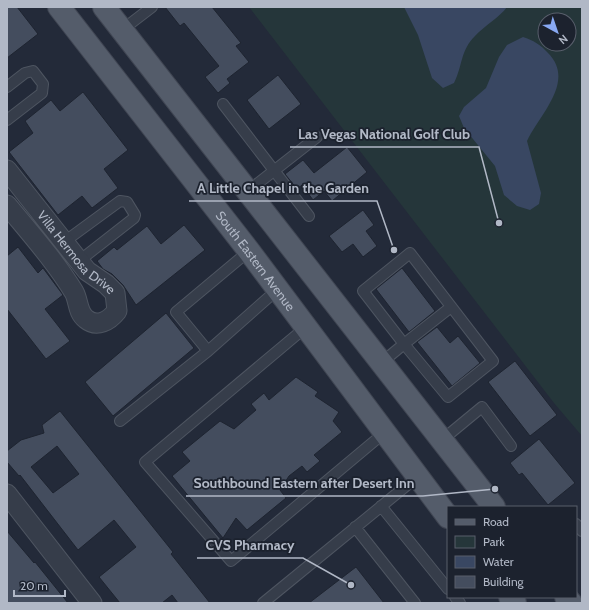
<svg xmlns="http://www.w3.org/2000/svg" width="589" height="610" viewBox="0 0 589 610" font-family="Cabin,sans-serif">
<rect width="100%" height="100%" fill="#232a39"/>
<path fill="#25363a" fill-rule="evenodd" d="M249,7H582V436L554,403ZM545,20H569V44H545Z"/>
<path fill="#394762" d="M404,7H507C500,17 484,26 475,36C460,51 463,65 454,83L443,88L432,78L418,35Z
M523,37C533,40 541,45 548,53C576,81 540,114 527,141L541,193L539,204L530,210L517,206L504,195L495,166L464,128L459,116L464,107L486,88L499,57L507,45Z"/>
<path fill="#444d5e" stroke="#1e2430" fill-rule="evenodd" d="M7,7H17L38,34L7,58Z
M165,7H212L241,43L236,46L249,62L227,79L230,83L218,93L205,77L219,66L184,23L180,26Z
M278,75L301,104L269,129L247,100Z
M83,92L128,150L104,169L118,188L92,208L82,196L58,215L9,152L33,133L25,121L51,100L60,111Z
M347,147L367,172L332,201L324,191L313,200L302,185L297,189L285,174L303,160L314,173Z
M363,210L374,225L366,231L377,246L363,257L353,244L342,252L329,236Z
M184,225L205,250L136,305L123,285L112,274L103,269L97,261L114,247L117,250L147,226L161,244Z
M18,247L38,273L43,268L63,295L45,309L70,341L46,359L7,309V256Z
M402,268L435,311L409,332L376,289Z
M166,313L194,348L113,416L85,382Z
M437,327L450,343L458,336L480,363L452,386L417,342Z
M515,361L557,415L530,436L488,382Z
M296,377L318,392L315,396L339,412L333,421L342,432L314,455L320,461L307,472L302,466L289,476L280,490L286,498L247,530L236,518L223,538L172,476L190,461L182,452L220,421L234,429L256,410L251,404L264,393L269,400Z
M60,411L173,552L171,554L210,603H178L172,595L162,603H120L99,577L136,547L114,520L78,550L20,475L19,476L7,462V451L21,440L44,433L42,425ZM57,446L79,474L53,493L31,467Z
M539,439L575,483L548,505L522,473L519,475L510,463Z
M7,531L34,563L35,562L68,603H7Z
M356,567L384,603H309Z"/>
<g fill="none" stroke-linecap="round" stroke-linejoin="round">
<g stroke="#4e5561" stroke-width="12">
<path id="service" d="M122,30L152,7
M7,87L25,73L33,71L43,84L42,93L7,120
M223,104L309,216
M248,191L317,137
M64,242L120,201L127,202L135,215L134,218L79,261
M306,327L145,462L231,561L384,433
M208,351L176,312L249,251
M381,363L404,344L448,397L493,361L410,253L363,291L404,344L451,307
M120,421L208,351L278,289
M442,440L482,407L511,446
M381,506L448,589
M576,524L582,531
M355,527L415,603
M455,597L460,603
M263,603L417,477"/>
</g>
<g stroke="#4e5561" stroke-width="21">
<g id="minor">
<path id="s1" d="M7,170L87,271L106,284L115,293L117,311C109,321 97,328 86,319C77,312 79,301 74,292C55,261 30,233 7,205"/>
<path d="M7,494L92,603"/>
</g>
</g>
<g stroke="#404653" stroke-width="24">
<g id="primary">
<path id="s2" d="M59,7L249,251L448,517"/>
<path d="M104,7L494,507"/>
<path d="M510,597L515,603"/>
<path d="M566,597L571,603"/>
</g>
</g>
<use href="#service" stroke="#363d4a" stroke-width="10"/>
<use href="#minor" stroke="#363d4a" stroke-width="19"/>
<use href="#primary" stroke="#545c6a" stroke-width="22"/>
</g>
<g text-anchor="middle" dominant-baseline="central" stroke-width="3.5" stroke-linejoin="round" paint-order="stroke">
<g font-size="13" fill="#b1b8c6" stroke="#1c222e">
<text stroke="none"><textPath href="#s1" startOffset="108">Villa Hermosa Drive</textPath></text>
<text stroke="none"><textPath href="#s2" startOffset="321">South Eastern Avenue</textPath></text>
</g>
</g>
<path fill="none" stroke="#b1b8c6" stroke-width="1.5" d="M499 223L479 147H290M394 250L377 201H189M495 489L423 496H186M351 585L303 558H197"/>
<g fill="#b1b8c6" stroke="#1c222e" stroke-width="1.5">
<circle cx="499" cy="223" r="4"/>
<circle cx="394" cy="250" r="4"/>
<circle cx="495" cy="489" r="4"/>
<circle cx="351" cy="585" r="4"/>
</g>
<g font-size="14" text-anchor="middle" font-weight="bold" fill="#b1b8c6" stroke="#1c222e" stroke-width="3.5" stroke-linejoin="round" paint-order="stroke">
<text x="384" y="139">Las Vegas National Golf Club</text>
<text x="283" y="193">A Little Chapel in the Garden</text>
<text x="304" y="488">Southbound Eastern after Desert Inn</text>
<text x="250" y="550">CVS Pharmacy</text>
</g>
<rect width="589" height="610" fill="none" stroke="#b1b8c6" stroke-width="16"/>
<rect x="447" y="506" width="130" height="92" fill="#1c222e" stroke="#585e6b"/>
<rect x="455" y="519" width="20" height="6" fill="#545c6a" stroke="#585e6b"/>
<text x="483" y="526" font-size="12" fill="#b1b8c6">Road</text>
<rect x="455" y="536" width="20" height="12" fill="#25363a" stroke="#585e6b"/>
<text x="483" y="546" font-size="12" fill="#b1b8c6">Park</text>
<rect x="455" y="556" width="20" height="12" fill="#394762" stroke="#585e6b"/>
<text x="483" y="566" font-size="12" fill="#b1b8c6">Water</text>
<rect x="455" y="576" width="20" height="12" fill="#444d5e" stroke="#585e6b"/>
<text x="483" y="586" font-size="12" fill="#b1b8c6">Building</text>
<g transform="translate(557 32) rotate(140)"><circle r="19" fill="#1c222e" stroke="#585e6b"/>
<path d="M0-3L7 15L0 10L-7 15Z" fill="#89a9f3"/>
<text y="-6" font-size="11" font-weight="bold" text-anchor="middle" fill="#b1b8c6">N</text>
</g>
<path d="M14 590v6h51v-6" fill="none" stroke="#b1b8c6" stroke-width="2"/>
<text x="20" y="590" font-size="12" fill="#b1b8c6" stroke="#1c222e" stroke-width="3" paint-order="stroke">20 m</text>
</svg>
